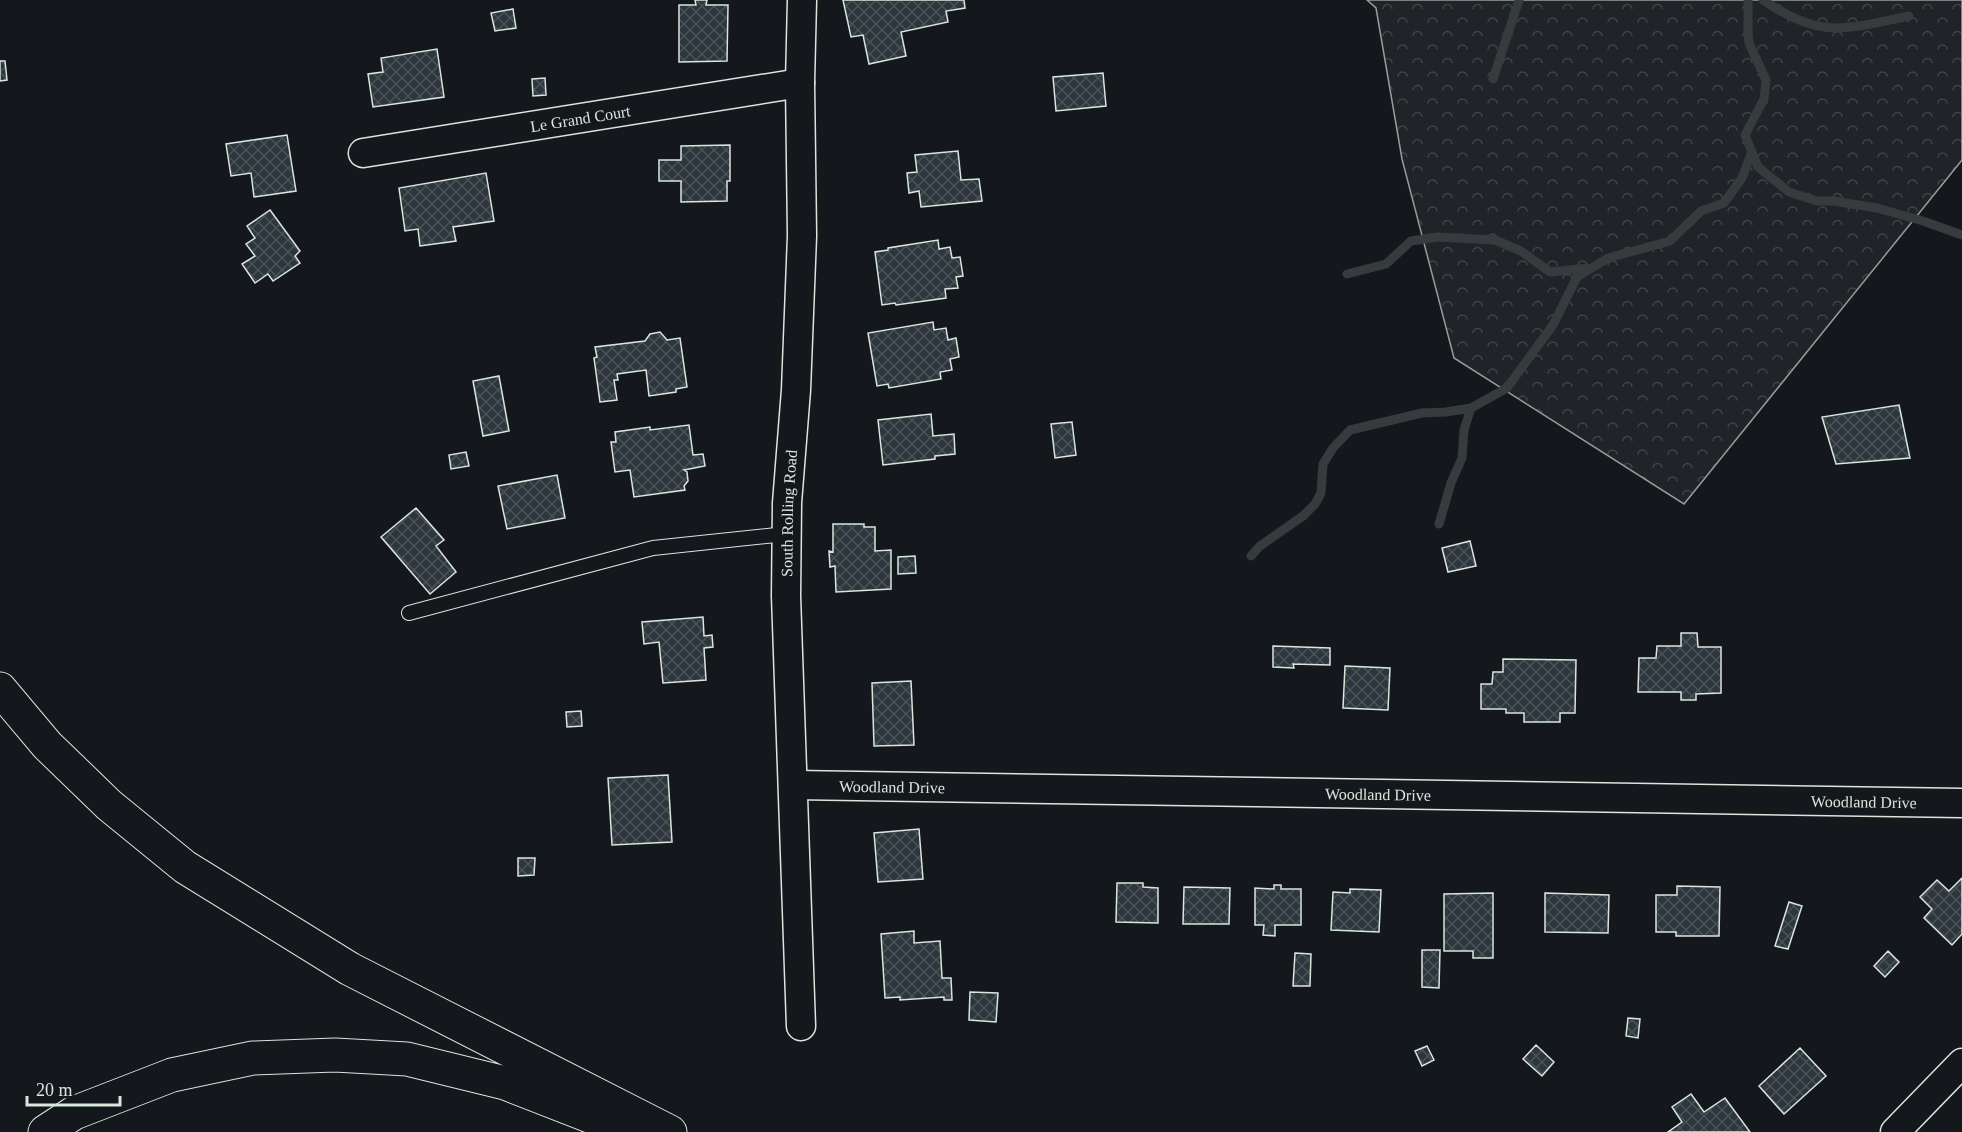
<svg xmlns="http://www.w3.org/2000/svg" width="1962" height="1132" viewBox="0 0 1962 1132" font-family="Georgia,serif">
<defs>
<pattern id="forest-crowns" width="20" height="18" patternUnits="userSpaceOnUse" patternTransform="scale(1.5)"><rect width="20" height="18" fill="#202428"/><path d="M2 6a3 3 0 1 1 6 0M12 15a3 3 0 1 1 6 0" fill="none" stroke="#404447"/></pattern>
<pattern id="building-cross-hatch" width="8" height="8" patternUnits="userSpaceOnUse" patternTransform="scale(1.5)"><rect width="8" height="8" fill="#2c363c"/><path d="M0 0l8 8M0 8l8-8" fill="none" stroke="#4a5358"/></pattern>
</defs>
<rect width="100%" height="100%" fill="#14181c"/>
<path fill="url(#forest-crowns)" stroke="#939e99" stroke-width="1.5" d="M1367,0H1962V160L1684,504L1454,358L1402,159L1376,8Z"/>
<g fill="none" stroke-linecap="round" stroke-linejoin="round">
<path stroke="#363b3e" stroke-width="9" d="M1748,0V34L1749,43L1766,80L1764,99L1745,135L1758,167L1789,192L1817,201H1833L1877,208L1923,221L1962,235
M1763,0C1821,40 1845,29 1909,16
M1493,79L1519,0
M1347,274L1386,264L1411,241L1438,237L1495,240L1521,251L1550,272L1588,268
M1439,524L1451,483L1462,458L1464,430L1471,408
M1251,556L1260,546L1303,516L1315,504L1321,493L1323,464L1333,448L1350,430L1422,413L1446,412L1471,408L1507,388L1553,325L1577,277L1608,258L1670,241L1701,211L1724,203L1742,178L1751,154"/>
</g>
<path fill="url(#building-cross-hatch)" stroke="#d8e6dc" stroke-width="1.5" d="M695,0H707L706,5H728L727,61L679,62V5H696Z
M843,0H964L965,8L946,11L948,22L901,32L906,56L869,64L863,35L851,37Z
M513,9L516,28L495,31L491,13Z
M437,49L444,97L373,107L368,74L383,72L381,58Z
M0,61H5L7,80L0,81Z
M1103,73L1106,106L1056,111L1053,77Z
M545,78L546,95L533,96L532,79Z
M287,135L296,191L254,197L251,173L231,176L226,144Z
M730,145V181H727V201L681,202V181H659V160H681V146Z
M958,151L961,180L979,179L982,201L921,207L919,191L909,193L907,173L917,172L915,155Z
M486,173L494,221L453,227L456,241L420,246L418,229L405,231L399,188Z
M270,210L300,251L295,256L300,263L273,281L268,274L255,283L242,264L255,256L246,244L255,238L247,226Z
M938,240L939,249L950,247L952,258L960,257L963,276L956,277L958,288L945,289L946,298L896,305L895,303L882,305L875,252L888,250V248Z
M933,322L934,330L946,328L948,340L956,338L959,357L950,359L952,370L940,372L941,379L889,388L888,384L877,386L868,333Z
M660,332L667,340L680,338L687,387L676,389V392L649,396L646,370L617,374L618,380H614L617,400L600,402L594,358L597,357L595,347L645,341L650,334Z
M499,376L509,431L483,436L473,381Z
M1899,405L1910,458L1836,464L1822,417Z
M931,414L933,436L954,434L955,454L935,456V459L883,465L878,420Z
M1072,422L1076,455L1055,458L1051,424Z
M689,425L693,455L703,454L705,466L684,470L687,472L688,481L684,486L685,490L634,497L630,470L615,472L611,442H616L615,432L650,427V430Z
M466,452L469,466L451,469L449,455Z
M557,475L565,518L507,529L498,486Z
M416,508L444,540L436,546L456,572L430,594L381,537Z
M833,524H864V527H875V551L891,550V589L836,592L835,566L830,567L829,551L833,552Z
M1470,541L1476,566L1448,572L1442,548Z
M915,556L916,573L898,574V557Z
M703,617L704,636L712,635L713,647L704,648L706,680L663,683L659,642L644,644L642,622Z
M1681,633H1697L1698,647H1721V693L1696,694V700H1681V692H1638L1639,658H1656L1657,646H1681Z
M1273,646L1330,648V665L1293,664L1294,668L1273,667Z
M1503,659L1576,660L1575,713H1560V722H1524V713H1506V709H1481V684H1492L1493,672H1503Z
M1345,666L1390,668L1388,710L1343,708Z
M911,681L914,745L874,746L872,683Z
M581,711L582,726L567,727L566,712Z
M668,775L672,842L612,845L608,778Z
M919,829L923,879L878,882L874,833Z
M518,858H535L534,875L518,876Z
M1962,878V934L1952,945L1924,918L1932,909L1920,897L1937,880L1949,891Z
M1117,883H1143V887L1158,888V923L1116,922Z
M1274,885H1281V889H1301V925H1275V936L1263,935L1264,925H1255V888L1274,889Z
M1677,886L1720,887L1719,936H1676V932H1656V895H1677Z
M1184,887L1230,888L1229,924H1183Z
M1350,889L1381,890L1379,932L1331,930L1333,892L1350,893Z
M1493,893V958H1473V951H1444V894Z
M1545,893L1609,895L1608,933L1545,932Z
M1789,902L1802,906L1788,949L1775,946Z
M914,931V943L940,941L942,978H951L952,1000H944V997L900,1000V997L885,998L881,934Z
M1422,950H1440L1439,988L1422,987Z
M1888,951L1899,962L1885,977L1874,966Z
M1295,953L1311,954L1310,986H1293Z
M970,992L998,993L996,1022L969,1020Z
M1628,1018L1640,1019L1638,1038L1626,1036Z
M1536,1045L1554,1062L1542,1076L1523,1059Z
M1427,1046L1434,1060L1422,1066L1415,1051Z
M1800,1048L1826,1076L1784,1114L1759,1086Z
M1691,1094L1704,1112L1725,1098L1750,1132H1668L1682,1122L1672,1107Z"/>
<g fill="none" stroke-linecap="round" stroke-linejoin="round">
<g stroke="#d8e6dc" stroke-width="16">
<path id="service" d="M409,613L653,548L786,534"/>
</g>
<g stroke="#d8e6dc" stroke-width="31">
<g id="minor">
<path id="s1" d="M363,153L800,83"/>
<path id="s2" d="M794,785L1962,803"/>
<path id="s3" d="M801,1026L786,596L787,503L796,390L802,236L800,83L802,0"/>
<path d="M1895,1132L1962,1063"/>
</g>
</g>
<g stroke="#d8e6dc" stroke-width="35">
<path id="motorway" d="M0,689L47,745L109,805L185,867L350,969L670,1132
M45,1132L74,1113L172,1075L253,1058L335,1055L407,1059L505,1083L628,1131"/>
</g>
<use href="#service" stroke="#14181c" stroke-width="14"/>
<use href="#minor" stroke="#14181c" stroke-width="28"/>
<use href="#motorway" stroke="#14181c" stroke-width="33"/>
</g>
<g text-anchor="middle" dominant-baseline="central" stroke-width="4.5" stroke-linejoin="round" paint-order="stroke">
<g font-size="16" fill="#d8e6dc" stroke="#14181c">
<text stroke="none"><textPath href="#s1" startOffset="220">Le Grand Court</textPath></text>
<text stroke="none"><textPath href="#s3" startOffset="513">South Rolling Road</textPath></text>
<text stroke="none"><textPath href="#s2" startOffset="98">Woodland Drive</textPath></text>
<text stroke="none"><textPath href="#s2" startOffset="584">Woodland Drive</textPath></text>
<text stroke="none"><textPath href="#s2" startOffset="1070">Woodland Drive</textPath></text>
</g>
</g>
<path d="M27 1096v9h93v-9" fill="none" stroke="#d8e6dc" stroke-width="3"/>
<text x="36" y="1096" font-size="18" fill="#d8e6dc" stroke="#14181c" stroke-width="4.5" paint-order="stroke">20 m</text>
</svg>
